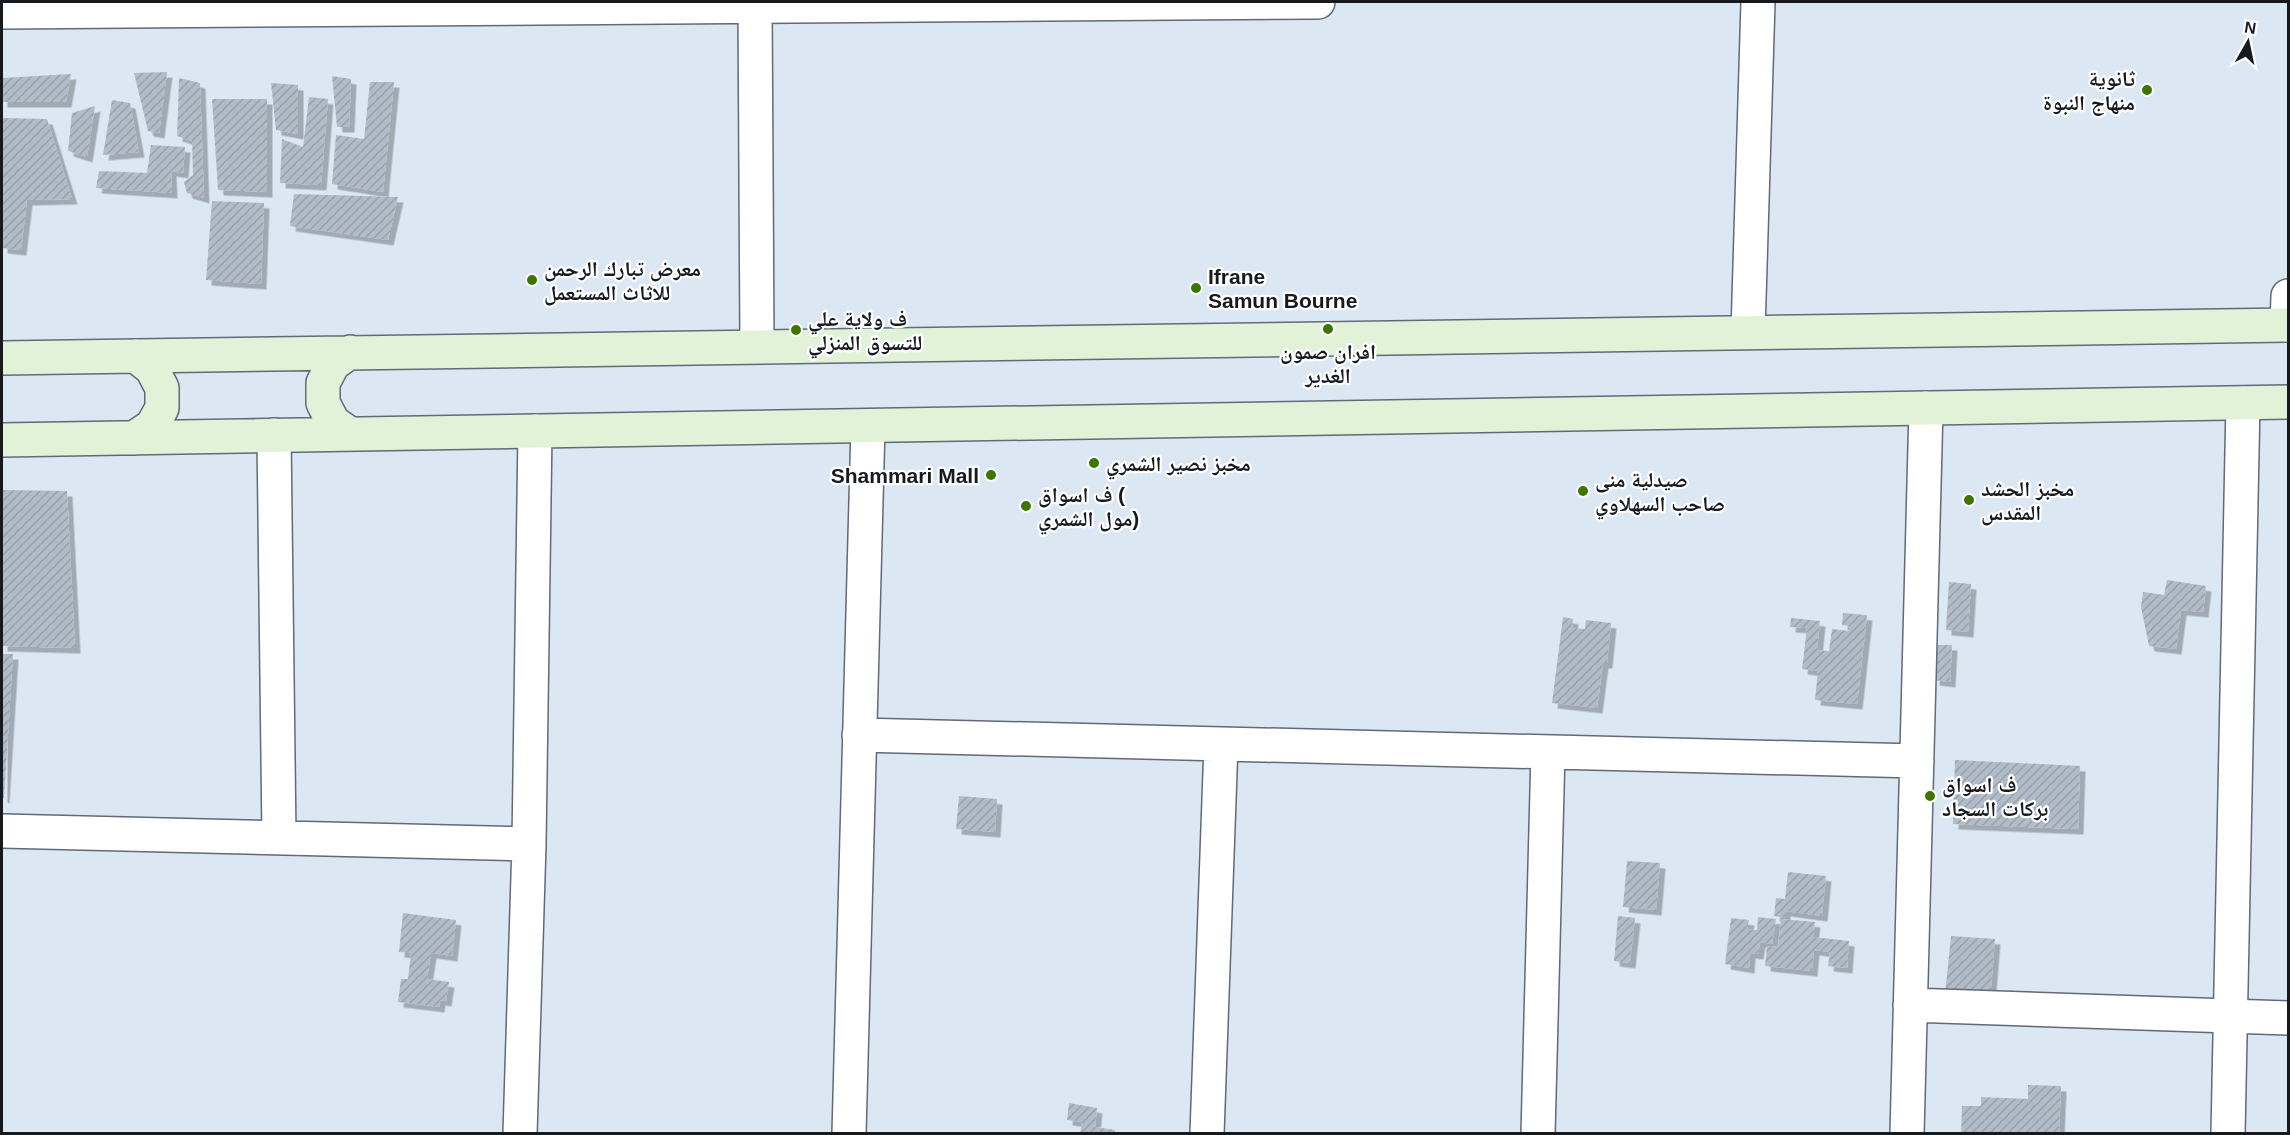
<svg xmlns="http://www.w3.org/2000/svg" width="2290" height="1135" viewBox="0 0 2290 1135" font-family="Helvetica,'Noto Naskh Arabic',sans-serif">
<defs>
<pattern id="building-hatch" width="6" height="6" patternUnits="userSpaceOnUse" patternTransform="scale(1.5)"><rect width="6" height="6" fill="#b2bcc9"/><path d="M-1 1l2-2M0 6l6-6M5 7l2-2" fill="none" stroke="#98a1ac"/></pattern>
<filter id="shadow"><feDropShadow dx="5.5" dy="5.5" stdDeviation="0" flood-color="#0004"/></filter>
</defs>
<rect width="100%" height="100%" fill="#dce7f4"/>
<path fill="url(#building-hatch)" filter="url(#shadow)" d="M167,72L159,133L148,131L134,73Z
M71,74L66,102H2V78Z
M332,76L351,79L349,127H337Z
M179,78L200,83L204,198L187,193L184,182L193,175L192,141L177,136Z
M370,82H394L383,192L332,184L336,135L364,139Z
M271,83L298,85V134L276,130Z
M309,97L328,99L321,185L280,183L282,139L303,147Z
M212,99H267V192L218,190Z
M112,100L130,103L139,152L103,155Z
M95,106L87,157L68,151L72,113Z
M2,118L47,119L72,199L27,200L21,250L2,248Z
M151,145L185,147L183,173L171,171L172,193L96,188L99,171L147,173Z
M294,194L398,197L388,240L290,226Z
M212,201L264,203L261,284L206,280Z
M2,490L67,491L75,648L2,646Z
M2167,580L2206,586L2203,612L2181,610L2176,649L2149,646L2141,607L2143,592L2164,595Z
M1949,582L1971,584L1968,632L1946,630Z
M1843,613L1867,615L1857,704L1815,700L1818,671L1802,669L1807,628L1790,627L1791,618L1820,621L1817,650L1829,651L1832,629L1849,631L1850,626L1842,625Z
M1563,617L1573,619L1572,628L1585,629L1586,620L1611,623L1607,663H1603L1597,708L1552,703Z
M1937,645H1952L1950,682L1934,680Z
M2,654H13L4,798L2,797Z
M1955,760L2080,766L2078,829L1953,824Z
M959,796L997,799L995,832L956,829Z
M1627,861L1660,863L1656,910L1623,907Z
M1788,872L1826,876L1822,916L1785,911V918L1774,916L1776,898L1785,899Z
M403,913L456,920L452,956L431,953L427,979L449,982L446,1001L440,1000L439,1007L398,1002L401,979H408L411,953L399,952Z
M1618,916L1635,918L1630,963L1614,961Z
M1758,917L1776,919L1772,944L1760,942L1758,954L1750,953L1749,968L1725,964L1731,918L1749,920L1747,929L1757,930Z
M1781,919L1815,922L1813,937L1849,941L1847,968L1828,966L1830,952L1814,950L1812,971L1765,966L1767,946L1778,947Z
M1951,936L1995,939L1990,999L1945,995Z
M2028,1085L2061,1086L2059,1134H1961L1962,1106H1981V1097L2028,1099Z
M1069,1103L1097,1108L1095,1127L1115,1130V1134H1080L1082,1122L1067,1120Z"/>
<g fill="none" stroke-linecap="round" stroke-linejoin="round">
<g stroke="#616a76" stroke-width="36">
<path id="street" d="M755,2L757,345
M2,12L1318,2
M2287,325L2288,296
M1748,332L1758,2
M274,435L279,838
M859,735L1917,761
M2,831L529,844
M1910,1005L2288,1018
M520,1134L529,844L535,431
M849,1134L868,426
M1207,1134L1221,744
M1538,1134L1548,752
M1907,1134L1926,408
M2228,1134L2243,403"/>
</g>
<g stroke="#616a76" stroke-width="36">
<path id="secondary" d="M350,352L333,364L323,383V403L333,422L350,434
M2,358L2288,325
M134,438L152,426L162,408V388L152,369L136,356
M2,440L2288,402"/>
</g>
<use href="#street" stroke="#fff" stroke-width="33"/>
<use href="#secondary" stroke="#e2f2d8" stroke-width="33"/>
</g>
<g fill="#3e7400" stroke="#fff" stroke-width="2">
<circle cx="2147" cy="90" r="6"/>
<circle cx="532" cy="280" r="6"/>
<circle cx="1196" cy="288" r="6"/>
<circle cx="1328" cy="329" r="6"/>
<circle cx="796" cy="330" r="6"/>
<circle cx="1094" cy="463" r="6"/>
<circle cx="991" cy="475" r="6"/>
<circle cx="1583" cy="491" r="6"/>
<circle cx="1969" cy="500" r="6"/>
<circle cx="1026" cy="506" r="6"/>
<circle cx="1930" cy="796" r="6"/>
</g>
<g text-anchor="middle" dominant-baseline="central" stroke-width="4.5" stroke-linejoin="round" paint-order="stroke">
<g font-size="21" font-weight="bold" fill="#161a1f" stroke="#fff" text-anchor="start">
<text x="2135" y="78" text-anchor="end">ثانوية<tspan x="2135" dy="24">منهاج النبوة</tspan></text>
<text x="544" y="268">معرض تبارك الرحمن<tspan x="544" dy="24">للاثاث المستعمل</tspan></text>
<text x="1208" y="276">Ifrane<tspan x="1208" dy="24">Samun Bourne</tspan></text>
<text x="808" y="318">ف ولاية علي<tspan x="808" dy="24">للتسوق المنزلي</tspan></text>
<text x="1328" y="351" text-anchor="middle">افران صمون<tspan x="1328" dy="24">الغدير</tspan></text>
<text x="1106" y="463">مخبز نصير الشمري</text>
<text x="979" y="475" text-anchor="end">Shammari Mall</text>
<text x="1595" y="479">صيدلية منى<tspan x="1595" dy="24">صاحب السهلاوي</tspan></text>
<text x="1981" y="488">مخبز الحشد<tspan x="1981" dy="24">المقدس</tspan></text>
<text x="1038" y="494">ف اسواق (<tspan x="1038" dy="24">مول الشمري)</tspan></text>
<text x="1942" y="784">ف اسواق<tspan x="1942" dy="24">بركات السجاد</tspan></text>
</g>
</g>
<rect width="2290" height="1135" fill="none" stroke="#161a1f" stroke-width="6"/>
<g transform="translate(2248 42) rotate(9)" stroke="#ffffff" stroke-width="4.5" paint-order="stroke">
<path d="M0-4.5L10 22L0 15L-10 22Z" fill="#161a1f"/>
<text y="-9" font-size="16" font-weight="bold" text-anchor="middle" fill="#161a1f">N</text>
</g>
</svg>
